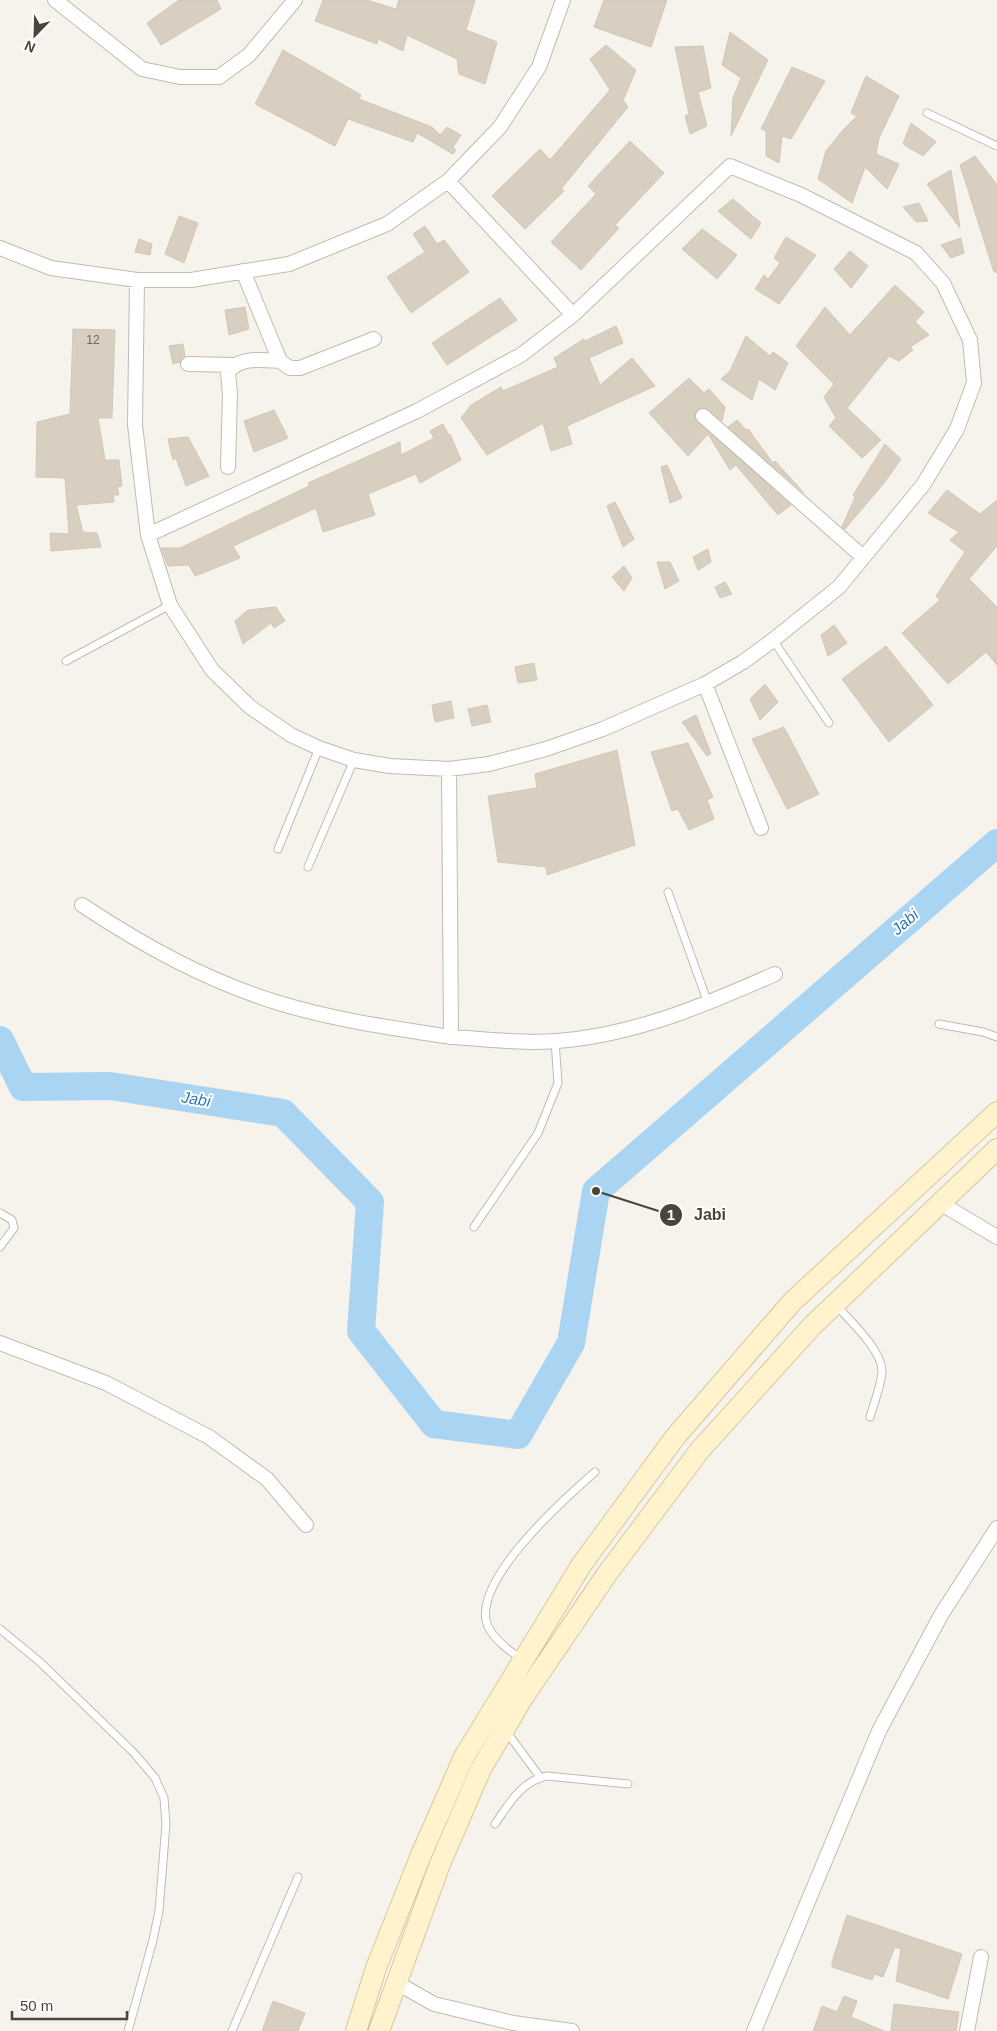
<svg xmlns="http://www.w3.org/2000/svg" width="997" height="2031" viewBox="0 0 997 2031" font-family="Helvetica,sans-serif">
<rect width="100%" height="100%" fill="#f6f3ec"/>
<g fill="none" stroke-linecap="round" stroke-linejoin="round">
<path stroke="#a9d4f2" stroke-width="28" d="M0,1040L23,1087L110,1086L283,1113L370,1202L361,1331L434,1424L518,1435L571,1343L596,1191L997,843"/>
</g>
<path fill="#d8cfc1" stroke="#d3c7b4" d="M179,0H217L221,9L161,45L147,23Z
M323,0H367L396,9L399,0H475L466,30L497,42L485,84L459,74L457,59L407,35L403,51L378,39L377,44L315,21Z
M604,0H667L651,47L594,27Z
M730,32L768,60L731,136L733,98L741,78L722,65Z
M606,45L636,70L623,100L628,107L561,189L564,191L525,229L492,196L540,149L550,160L610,90L590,59Z
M703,46L711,88L698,92L707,126L690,134L685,116L689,114L675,47Z
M283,50L361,95L359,99L432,127L440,135L447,127L461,135L453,147L456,150L453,154L417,133L413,142L348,119L335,146L255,104Z
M792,67L825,81L791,139L782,136L779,163L766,156V131L761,129Z
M866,76L899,96L879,138L876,154L899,164L887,189L865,167L852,203L818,179L826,151L843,130L857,116L851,113Z
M911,123L936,142L923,156L903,144Z
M630,141L664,173L615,225L619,228L581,270L551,242L596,194L588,186Z
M975,156L997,185V272H994L960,165Z
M951,170L960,228L927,184Z
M733,199L761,223L751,239L718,211Z
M919,203L928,221L916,222L903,207Z
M179,216L198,223L184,263L165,254Z
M425,226L437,244L444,240L469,272L411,313L387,277L425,252L413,234Z
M702,229L737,255L717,279L682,249Z
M786,237L816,255L779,304L755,289L764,275L768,279L780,263L774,258Z
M961,238L964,253L951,258L941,245Z
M139,239L152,244L150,255L135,252Z
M850,251L868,266L851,288L834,269Z
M895,285L924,312L915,322L929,335L910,347L913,350L899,361L889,356L847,408L881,440L862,458L829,426L836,418L824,397L834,384L796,346L825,307L850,335Z
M500,298L517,320L447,365L432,343Z
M245,307L249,329L229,335L225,310Z
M616,326L623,343L589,358L600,385L632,358L655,386L567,426L572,444L551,451L543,423L487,455L461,418L471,405L501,387L503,391L558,367L554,358L584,339L585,341Z
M73,329L115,330L112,418H98L105,460H119L122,486L117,487L119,495H113L114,502L76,505L83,532L97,533L101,547L51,551L50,533L69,534L65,478L36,477L37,422L70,414Z
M746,336L770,356L773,352L788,363L775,390L759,379L752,400L721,379L730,371Z
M183,344L185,356L180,362L173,364L169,346Z
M689,378L704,393L709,389L725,407L722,421L704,407L696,411L695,419L791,505L778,515L736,465L730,470L708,434L688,456L649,413Z
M274,410L288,438L254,452L244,421Z
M737,420L746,430L748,429L773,463L775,461L804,493L728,427Z
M443,424L449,436L450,434L461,460L420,483L416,474L368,494L375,515L323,532L316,508L233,546L240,558L195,576L189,565L168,566L161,548H180L309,486L308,483L400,442L401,455L434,438L430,431Z
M188,437L209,476L186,486L176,458L173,460L168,439Z
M885,444L901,459L884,483L845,529L842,527L855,497L853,495Z
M667,465L682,498L670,503L661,467Z
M947,490L980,514L997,500V546L969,579L997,607V665L986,652L948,684L902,633L940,600L936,596L965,552L950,540L959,532L928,513Z
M615,502L634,539L623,547L607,506Z
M708,549L711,562L698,570L693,557Z
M657,562H670L679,581L665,589Z
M624,566L632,578L624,591L612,577Z
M725,582L732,594L720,598L715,587Z
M276,607L285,621L274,628L271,623L243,644L235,621L248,610Z
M834,625L847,643L828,656L821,635Z
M886,646L933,705L889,742L842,679Z
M534,663L537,680L518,683L515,667Z
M765,684L778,702L760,720L750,699Z
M451,701L454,718L435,722L432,705Z
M487,705L491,722L472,726L468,709Z
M696,715L711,754L707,756L682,722Z
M784,727L819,794L787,809L752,739Z
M688,743L713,797L707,800L714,819L689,830L678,809L672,811L651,752Z
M617,750L635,845L547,875L546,867L498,862L488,796L537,788L535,774Z
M847,1915L962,1954L948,1999L896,1981L901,1949L895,1947L883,1977L874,1974L872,1980L832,1967V1962Z
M844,1996L857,2001L851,2017L884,2031H813L822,2006L837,2012Z
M273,2001L305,2013L298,2031H262Z
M894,2004L959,2012L956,2031H891Z"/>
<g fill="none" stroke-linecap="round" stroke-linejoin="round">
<g stroke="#c2bbae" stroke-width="9">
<path id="service" d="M927,113L997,146
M773,640L829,723
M66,661L170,605
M278,849L319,748
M308,867L354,760
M668,892L708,1003
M939,1024L983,1032L997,1037
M0,1213L12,1220L14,1228L0,1247
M474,1227L538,1133L558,1083L555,1041
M836,1305C850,1321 883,1351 882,1372C881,1386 874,1403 870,1417
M0,1629L41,1663L134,1753L155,1778L164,1798L166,1824L159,1911L153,1940L128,2031
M521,1659C508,1650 489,1636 486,1620C478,1576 564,1499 595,1472
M506,1731L540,1777
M495,1824C509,1804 521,1781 547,1776L628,1784
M232,2031L298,1877"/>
</g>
<g stroke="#c2bbae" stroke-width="16">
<path id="minor" d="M55,0L142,69L180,77H219L249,55L295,0
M448,181L573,315
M0,248L51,268L137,280H191L289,264L387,224L448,181L500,127L539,67L563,0
M243,271L280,361L290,368H300L374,339
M137,280L135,425L148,535L170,605L212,670L250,707L291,735L319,748L354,760L390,766L449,769L489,764L546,749L603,729L705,684L743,662L773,640L839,587L923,485L957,429L974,383L970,340L943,283L916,253L801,195L730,166L573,315L521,355L417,411L148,535
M188,364L234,365
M703,416L863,557
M228,467L230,394L228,372C240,356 262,360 280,361
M705,684L761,828
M449,769L451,1037C486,1039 522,1044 557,1041C635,1035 705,1005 775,974
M82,905C144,946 207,981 279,1003C334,1020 393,1028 451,1037
M940,1203L997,1237
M0,1343L106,1383L209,1437L267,1479L306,1525
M397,1983L434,2004L513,2023L572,2031
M754,2031L879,1731L941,1615L997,1528
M967,2031L981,1957"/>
</g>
<g stroke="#d6c79b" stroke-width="22">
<path id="secondary" d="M356,2031L376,1968L421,1855L464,1757L582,1564L676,1436L792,1302L997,1112
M379,2031L440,1864L481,1769L524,1696L607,1574L700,1450L812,1326L997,1149"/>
</g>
<use href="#service" stroke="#fff" stroke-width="7"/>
<use href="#minor" stroke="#fff" stroke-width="14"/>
<use href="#secondary" stroke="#fff3cd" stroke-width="20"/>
</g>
<g text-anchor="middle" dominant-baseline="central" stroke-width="4" stroke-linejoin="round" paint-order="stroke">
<g font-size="12" fill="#6e675b">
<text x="93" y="340">12</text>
</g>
<g font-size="16" font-style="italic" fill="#2e7ab2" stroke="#fff">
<text transform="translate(905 922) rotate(-41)">Jabi</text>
<text transform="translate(196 1099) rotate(9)">Jabi</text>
</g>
</g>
<path fill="none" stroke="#4b4439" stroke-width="2" d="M596 1191L671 1215"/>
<g fill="#4b4439" stroke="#fff" stroke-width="2">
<circle cx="596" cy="1191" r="5"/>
<circle cx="671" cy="1215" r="12"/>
</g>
<g font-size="15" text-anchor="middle" font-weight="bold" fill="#fff">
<text x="671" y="1220">1</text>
</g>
<g font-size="16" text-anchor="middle" font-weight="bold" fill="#4b4439" stroke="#fff" stroke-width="4" stroke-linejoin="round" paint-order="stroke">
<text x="710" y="1220">Jabi</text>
</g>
<g transform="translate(35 35) rotate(203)" stroke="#ffffff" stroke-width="4" paint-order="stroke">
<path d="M0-4L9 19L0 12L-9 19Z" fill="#4b4439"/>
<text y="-8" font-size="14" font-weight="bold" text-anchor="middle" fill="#4b4439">N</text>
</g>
<path d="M12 2011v8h115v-8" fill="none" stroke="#4b4439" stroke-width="2.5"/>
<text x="20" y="2011" font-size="15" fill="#4b4439" stroke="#ffffff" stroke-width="4" paint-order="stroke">50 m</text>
</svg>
